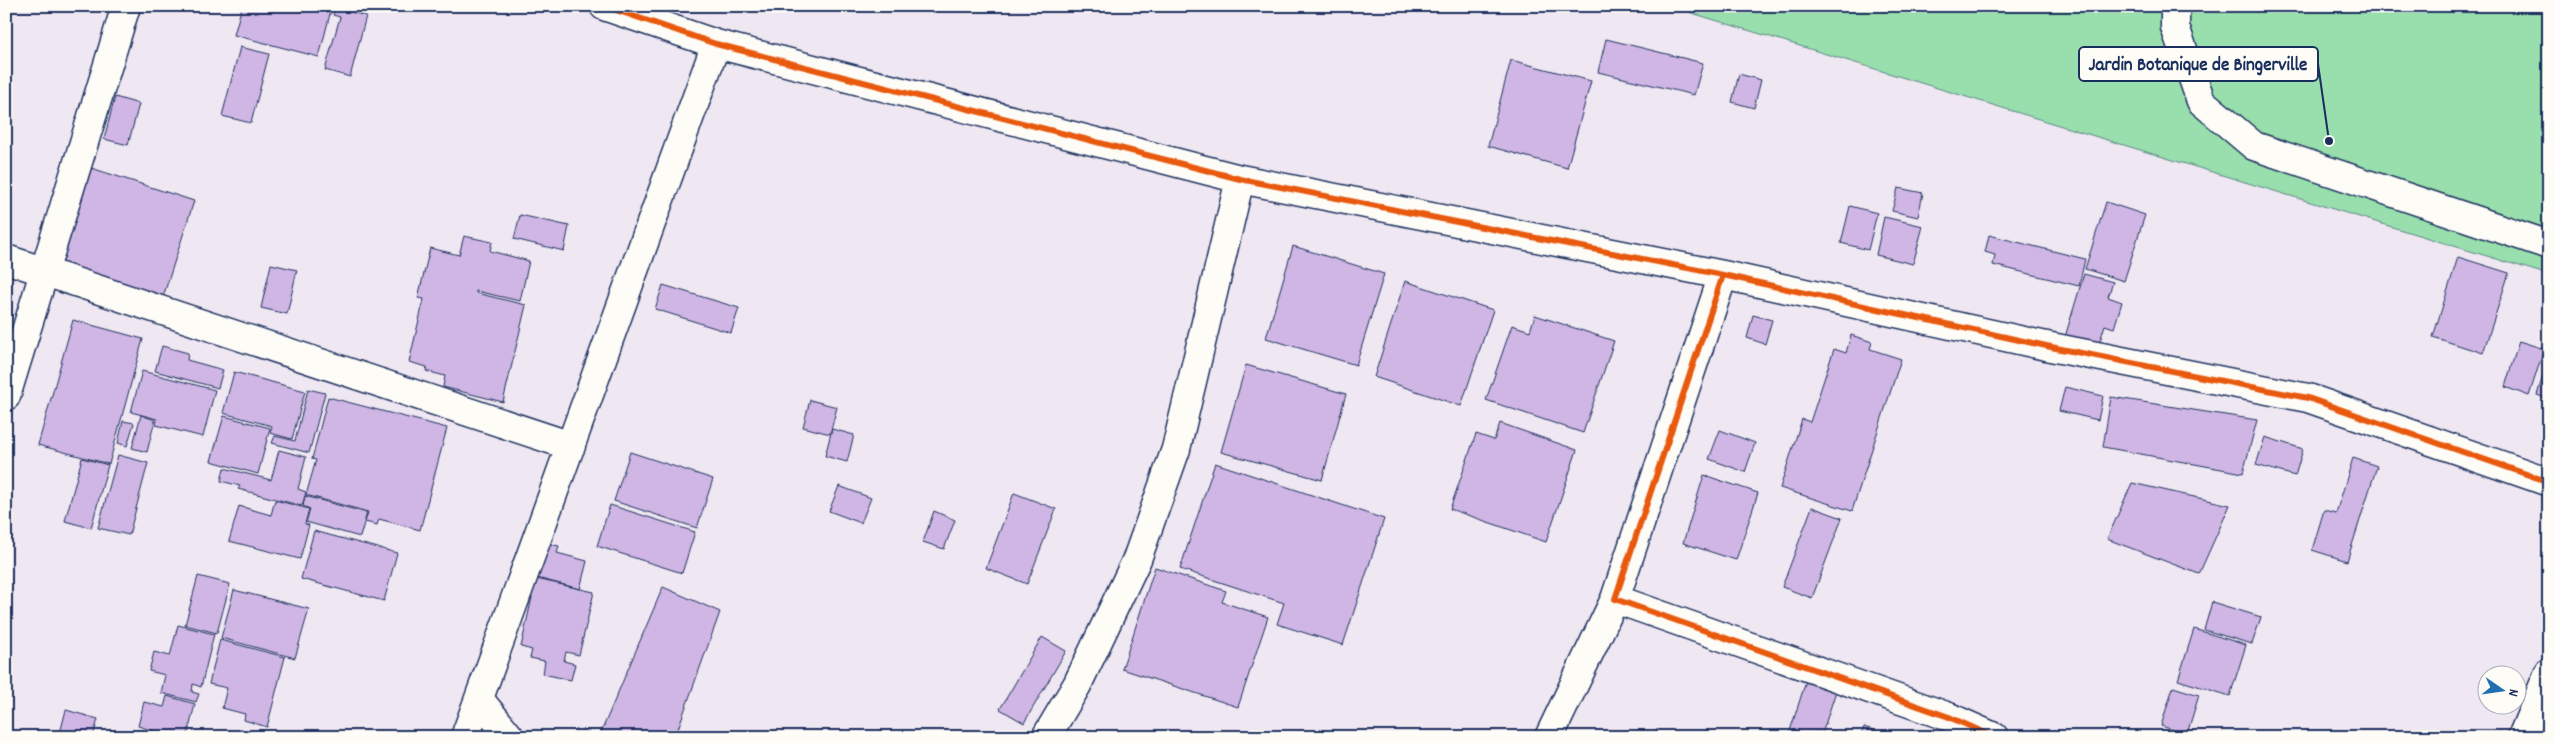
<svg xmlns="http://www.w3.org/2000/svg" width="2555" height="743" viewBox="0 0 2555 743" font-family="Dekko,sans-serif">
<rect width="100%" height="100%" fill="#efe7f1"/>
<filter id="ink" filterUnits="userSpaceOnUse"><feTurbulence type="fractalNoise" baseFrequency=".02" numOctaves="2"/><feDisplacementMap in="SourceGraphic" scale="10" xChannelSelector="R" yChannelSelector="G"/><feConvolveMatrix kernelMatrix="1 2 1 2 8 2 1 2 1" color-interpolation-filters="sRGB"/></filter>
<g filter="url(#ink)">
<path fill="#98dfad" stroke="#5a8786" d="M1669,6H2549V275Z"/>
<path fill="#cfb6e4" stroke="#1b2f5e" d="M242,6H332L319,57L234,35Z
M352,6H369L368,11Z
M336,8L366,16L350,77L325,70L340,17L333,15Z
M1606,39L1703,63L1694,95L1598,72Z
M240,47L269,54L251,123L222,116Z
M1511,60L1591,81L1567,168L1488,146Z
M1739,74L1761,80L1754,108L1732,102Z
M115,97L139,104L128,145L104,139Z
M85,166L194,201L163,297L54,263Z
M1898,188L1923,193L1918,217L1892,211Z
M2106,202L2145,215L2124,281L2085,269Z
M1850,206L1877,213L1868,250L1841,243Z
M520,215L569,226L564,251L514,239Z
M1884,217L1923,226L1913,264L1876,255Z
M1989,235L2085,259L2079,286L1993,265L1995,255L1985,252Z
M464,236L492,242L490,251L529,261L520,301L476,291V293L526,305L503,402L443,387L445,376L426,371L427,367L409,362L424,299L418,298L430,248L459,255Z
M1293,246L1384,274L1356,365L1266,338Z
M2458,257L2509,273L2483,353L2433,337Z
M271,264L297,270L287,314L261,308Z
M2084,274L2113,282L2108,297L2122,302L2114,328L2105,325L2098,347L2065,337Z
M1405,281L1493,310L1461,406L1374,377Z
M663,285L739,308L731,333L655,309Z
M1535,315L1614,341L1583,433L1486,400L1512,325L1530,331Z
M1753,315L1772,320L1765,344L1747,338Z
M73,320L143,339L109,464L38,445Z
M1851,335L1872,342L1870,349L1901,359L1852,511L1780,488L1802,419L1810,422L1834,349L1846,353Z
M2519,341L2544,349L2529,396L2505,387Z
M162,346L188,353L187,360L223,370L218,388L155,371Z
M2549,357V399L2537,395Z
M1246,365L1346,394L1322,480L1221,452Z
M142,371L215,390L203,437L156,425L157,419L131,412Z
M234,372L305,391L292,439L270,433L272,426L223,413Z
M2065,387L2103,396L2098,420L2059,411Z
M308,389L325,393L309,453L272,443L275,436L295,441Z
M328,397L447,428L420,530L379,519L377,525L365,522L368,512L306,495L316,460L312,459Z
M2111,397L2257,420L2243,473L2103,447Z
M810,400L837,407L830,434L803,427Z
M141,415L155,420L147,452L132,448Z
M224,416L270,428L258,474L211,461Z
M123,421L134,423L127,446L118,443Z
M1500,423L1577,450L1546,542L1450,509L1476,434L1494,440Z
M832,429L854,435L847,462L825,456Z
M1720,430L1755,443L1745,472L1709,459Z
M2265,437L2303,449L2295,476L2256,465Z
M279,450L306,457L298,489L306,492L302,506L238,489L240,486L221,481L224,468L271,480Z
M630,452L713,479L697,528L614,501Z
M118,455L148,463L129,535L98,528Z
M82,458L108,465L91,528L65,521Z
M2353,458L2377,466L2347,561L2312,550L2324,510L2336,513Z
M1215,463L1384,519L1343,645L1277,624L1284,603L1180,569Z
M1704,475L1758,493L1736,560L1683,543Z
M2132,483L2230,505L2199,574L2107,539Z
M839,486L871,498L861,523L829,511Z
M1014,493L1056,509L1027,584L986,568Z
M305,496L367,513L360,537L306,522L310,509L303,506Z
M275,500L309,509L305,524L309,525L300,559L229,541L239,506L271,515Z
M610,505L695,532L682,573L597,546Z
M1812,507L1842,518L1812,598L1782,587Z
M934,511L955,520L944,549L923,542Z
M314,531L397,553L384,601L301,579Z
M541,542L559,546L557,553L587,561L580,589L533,577Z
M1155,567L1226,591L1222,602L1268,617L1238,707L1122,669Z
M198,576L230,584L217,633L185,625Z
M532,578L594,592L579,655L566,652L564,661L575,664L571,680L543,674L545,661L530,658L532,650L521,647L532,597L527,596Z
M663,587L720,612L675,737H599Z
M234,590L309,609L295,658L221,638Z
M2212,602L2261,617L2252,644L2204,630Z
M178,625L214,634L201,687L193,684L192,692L199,694L196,702L161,693L165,675L149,671L154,652L170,656Z
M2194,629L2246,645L2230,696L2178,680Z
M1042,637L1066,651L1024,723L1000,709Z
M220,640L285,657L267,727L244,720L245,714L222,708L227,688L209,684Z
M1806,681L1836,691L1822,734L1815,732L1813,737H1788Z
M2173,687L2199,695L2187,734L2161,726Z
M167,696L195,704L187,737H156L158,732L138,726L144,702L164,707Z
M66,710L98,719L93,737H59Z
M1864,727L1894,737H1860Z
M1941,728L1970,737H1939Z"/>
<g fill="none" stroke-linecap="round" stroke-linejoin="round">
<g stroke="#1b2f5e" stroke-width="31">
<path id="minor" d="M604,6L716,44L1240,179L1723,275L2051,347L2308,398L2549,482
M2175,6V27L2201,101L2254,146L2549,245
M6,259L571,446
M1723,275L1615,599L1949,717L1994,737
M6,396L126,6
M479,699L510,737
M465,737L716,44
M1046,737L1077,685L1137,559L1176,449L1240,179
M1549,737L1615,599
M2522,737L2549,672"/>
</g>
<use href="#minor" stroke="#fdfcf7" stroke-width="28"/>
<g stroke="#fdfcf7" stroke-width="9">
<path id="cycleway" d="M604,6L716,44L1240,179L1723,275L2051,347L2308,398L2549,482
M1723,275L1615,599L1949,717L1994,737"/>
</g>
<use href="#cycleway" stroke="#e8590c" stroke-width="6"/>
</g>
</g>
<path fill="none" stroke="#1b2f5e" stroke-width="2" d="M2329 141L2318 64"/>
<circle fill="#1b2f5e" stroke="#fdfcf7" stroke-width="2" cx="2329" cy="141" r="5"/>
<rect fill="#fdfcf7" stroke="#1b2f5e" stroke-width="2" x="2079" y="47" width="239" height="34" rx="5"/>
<g font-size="19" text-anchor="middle" font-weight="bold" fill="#1b2f5e">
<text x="2198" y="70">Jardin Botanique de Bingerville</text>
</g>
<rect width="2555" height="743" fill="none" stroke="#fdfcf7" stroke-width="25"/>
<rect x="12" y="12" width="2530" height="718" fill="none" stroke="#1b2f5e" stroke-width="2" filter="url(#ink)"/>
<g transform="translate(2502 690) rotate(103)"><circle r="24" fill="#fdfcf7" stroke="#a3aaba"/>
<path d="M0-4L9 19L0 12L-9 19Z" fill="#1f6fb2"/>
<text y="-8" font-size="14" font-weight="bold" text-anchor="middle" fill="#1b2f5e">N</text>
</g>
</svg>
